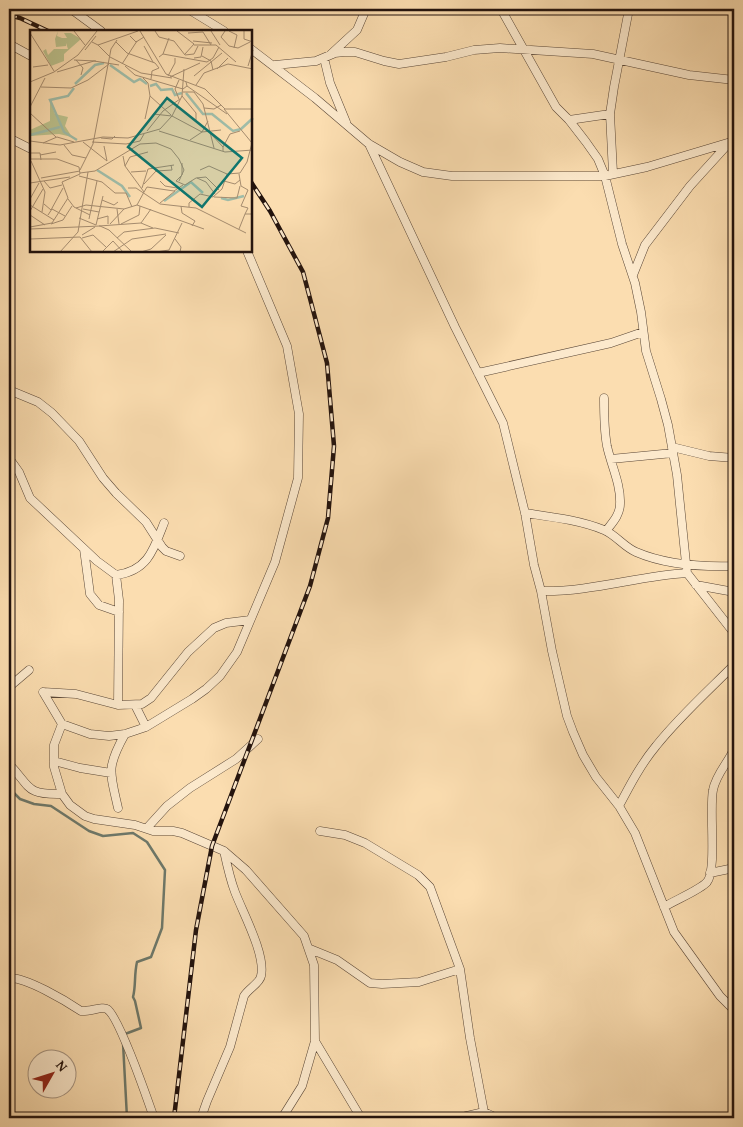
<svg xmlns="http://www.w3.org/2000/svg" width="743" height="1127" viewBox="0 0 743 1127" font-family="'Gentium Book Plus',serif">
<rect width="100%" height="100%" fill="#fbddb0"/>
<filter id="stains"><feTurbulence type="fractalNoise" baseFrequency=".004" numOctaves="4"/><feColorMatrix values="0 0 0 0 .2 0 0 0 0 .09 0 0 0 0 .02 0 0 0 .5 -.17"/></filter>
<radialGradient id="worn" r=".72"><stop offset=".6" stop-color="#630" stop-opacity="0"/><stop offset="1" stop-color="#630" stop-opacity=".3"/></radialGradient>
<g fill="none" stroke-linecap="round" stroke-linejoin="round">
<path stroke="#6d786a" stroke-width="2.5" d="M9,788L20,799L34,804L51,806L89,831L103,836L133,833L147,842L165,870L162,928L151,957L137,962C134,975 136,986 133,997L135,1001L141,1028L125,1034
M123,1043L127,1118"/>
<g stroke="#594636" stroke-width="9">
<path id="minor" d="M71,9L101,31
M188,9L224,31
M501,9L556,107L569,120L586,142L598,159L605,176L622,244L635,283L641,312L646,351L661,399L668,425L677,475L687,573L734,633
M9,44L31,56
M251,49L315,98L369,144L400,162L423,172L452,176H605L647,167L734,141
M331,54L357,30L366,9
M324,58L330,83L346,122
M275,65L316,61L335,53L344,52H355L384,61L399,64L446,57L474,50L500,48L593,54L689,75L734,80
M569,120L610,114
M9,138L31,149
M369,144L455,327L503,423L525,513L534,565L541,591L552,651L567,716L573,732L583,755L596,777L619,806L635,833L674,932L720,996L734,1010
M613,173L610,114L614,87L629,9
M633,275L645,245L690,186L730,142
M478,373L611,343L643,332
M9,390L38,402L52,413L79,441L103,478L116,493L146,522L162,547L166,551L180,556
M604,398C604,415 604,430 607,446C611,465 621,484 620,504C620,515 612,523 606,531
M672,447L709,456L734,458
M9,458L19,472L30,498L97,561L116,575C148,571 154,549 164,523
M611,459L673,453
M525,513C552,517 579,520 604,530C616,535 624,547 636,552C666,565 702,567 734,566
M84,549L90,594L99,605L119,612
M116,575L119,600L118,705
M696,585L734,592
M541,591C591,592 638,576 687,573
M732,667L734,689
M9,687L29,670
M43,692L62,724L54,745V767L62,794L70,805L85,816L94,819L135,825L153,831H173L182,833L224,851L246,870L304,936L314,965L315,1041L302,1086L282,1118
M43,692L76,694L118,705L142,704L151,698L188,652L214,628L226,623L250,620
M135,705L146,727
M62,724L90,734L109,736L125,734L146,727L192,699L206,689L220,676L237,652L275,562L298,478L299,414L287,346L247,251
M54,761L80,768L111,773
M9,764C31,787 25,795 62,794
M619,806C630,785 641,764 656,746C679,717 708,691 734,665
M118,808C110,772 106,768 125,734
M147,828L167,806L190,788L236,759L258,739
M320,831L345,835L365,843L418,875L430,887L460,969L470,1038L484,1112
M710,873L734,868
M664,907C675,900 700,890 707,882C717,870 709,809 713,790C716,774 728,763 734,749
M310,949L337,960L370,983L382,984L419,982L460,969
M9,978C26,977 66,1001 81,1011C89,1012 103,1006 107,1009C119,1016 148,1101 154,1118
M315,1041L361,1118
M201,1118L207,1101L230,1047L244,996C248,989 260,983 261,976C266,955 243,913 235,892C230,879 227,865 224,851
M458,1118L484,1112L497,1118"/>
</g>
<use href="#minor" stroke="#fce9cc" stroke-width="8"/>
<g stroke="#23130d" stroke-width="4.5">
<path id="rail" d="M9,15L20,18L48,31
M174,1118L196,930L212,846L310,586L328,518L334,446L327,363L303,272L270,211L251,182"/>
</g>
<use href="#rail" stroke="#fce9cc" stroke-width="2.5" stroke-dasharray="8" stroke-linecap="butt"/>
</g>
<g transform="translate(30 30)">
<rect width="222" height="222" fill="#fbddb0"/>
<path d="M28,1L27,6L32,8H37L34,3H41L51,9L34,24V31L21,36L13,21L16,19L18,25L24,19H38L36,13V16L26,17L25,9Z" fill="#bcc28d"/>
<path d="M20,71L25,84L38,87L35,96L42,107L29,104L0,106V100L20,91Z" fill="#bcc28d"/>
<path fill="none" stroke="#9fbca8" stroke-width="2.5" d="M80,35L104,52L110,49L117,54M45,54L65,35L74,33M120,56L126,54L131,60L142,59L145,65L152,63M44,58L38,66L20,70L34,102L47,110M156,63L173,84H182L203,101L211,99L223,88M0,105L30,97M67,140L92,156L100,167M191,168L198,170L214,166M134,171L161,152L173,163"/>
<path fill="none" stroke="#a58c6f" stroke-width="1" d="M44,1L55,15M110,1L136,44L175,59L195,79H223M125,1L129,7L144,11L155,25L164,24L168,16M147,1L164,14L155,24M181,1L190,15M195,1L191,7L199,16L208,18L220,12M199,1L207,5L204,18M214,1V9L223,12M0,3L24,41M158,3L173,2L181,15M100,6L106,12L114,7M163,11L182,13M62,12L68,15L108,1M86,12L97,23L125,33L129,38M68,15L80,27M164,15H186L206,32M114,16L123,32M55,20L66,6M133,24L139,8M172,26L181,31L183,40M80,27L111,43L142,48M129,27L133,24L177,32L183,28L189,17M164,28L171,27L173,17M44,30L66,31M46,30L53,38L51,45M92,34L107,11M95,36L105,45L153,59L157,56M218,36L223,20M3,37L18,35M187,39L198,28M27,42L64,31L89,35M138,46L145,33V28M164,46L192,23M140,47L170,33M113,48L118,53L120,66L115,89M121,49L122,41L129,38M0,52L24,42L48,25L67,1M156,52L157,56L197,84M166,55L174,43L198,34L223,39M11,57L41,58L58,50L79,34M153,62H164L173,74L184,118M120,66L141,85M152,66L166,83V90M149,69L145,59L149,50M0,77L15,48M174,78L184,79L191,75M0,83L26,107M123,84L142,86L172,102L191,100M117,101L133,81L150,69M129,101L195,122L223,120M181,104L193,117V121M71,108L82,109L85,106M160,110L172,102L178,91M0,111L30,115L73,107L98,108L130,99L142,86L152,66L154,39M53,112L77,131M62,112L96,114L110,111L114,104M13,113L27,107L44,112M34,115L42,125L56,128M74,116L77,131M193,117L200,104L210,101M0,123H10L11,130M10,125L26,122M0,129H27L49,137L50,144L32,152L38,168L22,193L0,197M1,131L15,162L12,182M152,133V145L146,151L155,155L166,148L176,147L189,160M95,136L100,127L118,122M50,140L63,114L81,19L87,10M170,140L179,136L197,144M101,142L116,141M50,143L65,141L110,114L126,113L141,119L149,129L154,140L149,151M209,144L211,156L218,160L211,176L218,178L215,184M49,146L72,152L85,163H96L102,177M11,148L50,141M167,148L176,152L185,164M14,151L20,158L32,155M130,151L135,156L147,158M194,151L205,154L210,150M0,153L40,147M114,154L126,141L142,140L141,135M98,158H106L130,174L166,178L216,203M112,158L118,139L144,135M114,162L117,157L144,161L153,155M184,167L207,168L210,156M0,169L9,153M38,169L44,177L60,185M72,170L84,175L88,172M130,173L145,161M14,174L21,180L33,158M0,175L24,190M107,175L174,199M151,176L152,183L165,191L162,196M159,177V173L170,164L183,167L192,159L197,144L210,143L217,132L222,113L194,79M46,178L56,175L94,179L107,175L114,162L95,136L93,126M53,179L69,182M87,179L89,194M0,181L13,159M0,185L15,195M18,185L22,179L35,186M49,188L66,195M59,189L67,151M67,189L78,186V194M111,193L121,179M21,194L33,190L42,176M80,194L94,179M91,194L109,185L110,176M66,195L73,166M69,196L111,193L123,198M0,199L70,196L79,200L102,222M209,199L215,184H223M52,205L65,197M52,208L63,205L76,217M87,208L94,202L125,198L149,203M0,209L50,207L62,222M145,209L151,217L150,222M30,222L48,202L58,142M72,222L83,211L93,222M83,222L102,209L136,204M111,222L121,219L136,205M126,222L139,220L152,193"/>
<path fill="#0f766e" fill-opacity="0.15" stroke="#0f766e" stroke-width="2.5" d="M137,68L212,128L172,177L98,117Z"/>
<rect width="222" height="222" fill="none" stroke="#23130d" stroke-width="2.5"/>
</g>
<rect width="743" height="1127" fill="none" stroke="#fbddb0" stroke-width="30"/>
<rect x="10" y="10" width="723" height="1107" fill="none" stroke="#23130d" stroke-width="2.5"/>
<rect x="15" y="15" width="713" height="1097" fill="none" stroke="#23130d"/>
<g transform="translate(52 1074) rotate(51)"><circle r="24" fill="#fce9cc" stroke="#a59380"/>
<path d="M0-4L9 19L0 12L-9 19Z" fill="#8f2418"/>
<text y="-8" font-size="14" font-weight="bold" text-anchor="middle" fill="#23130d">N</text>
</g>
<rect width="100%" height="100%" filter="url(#stains)"/>
<rect width="100%" height="100%" fill="url(#worn)"/>
</svg>
